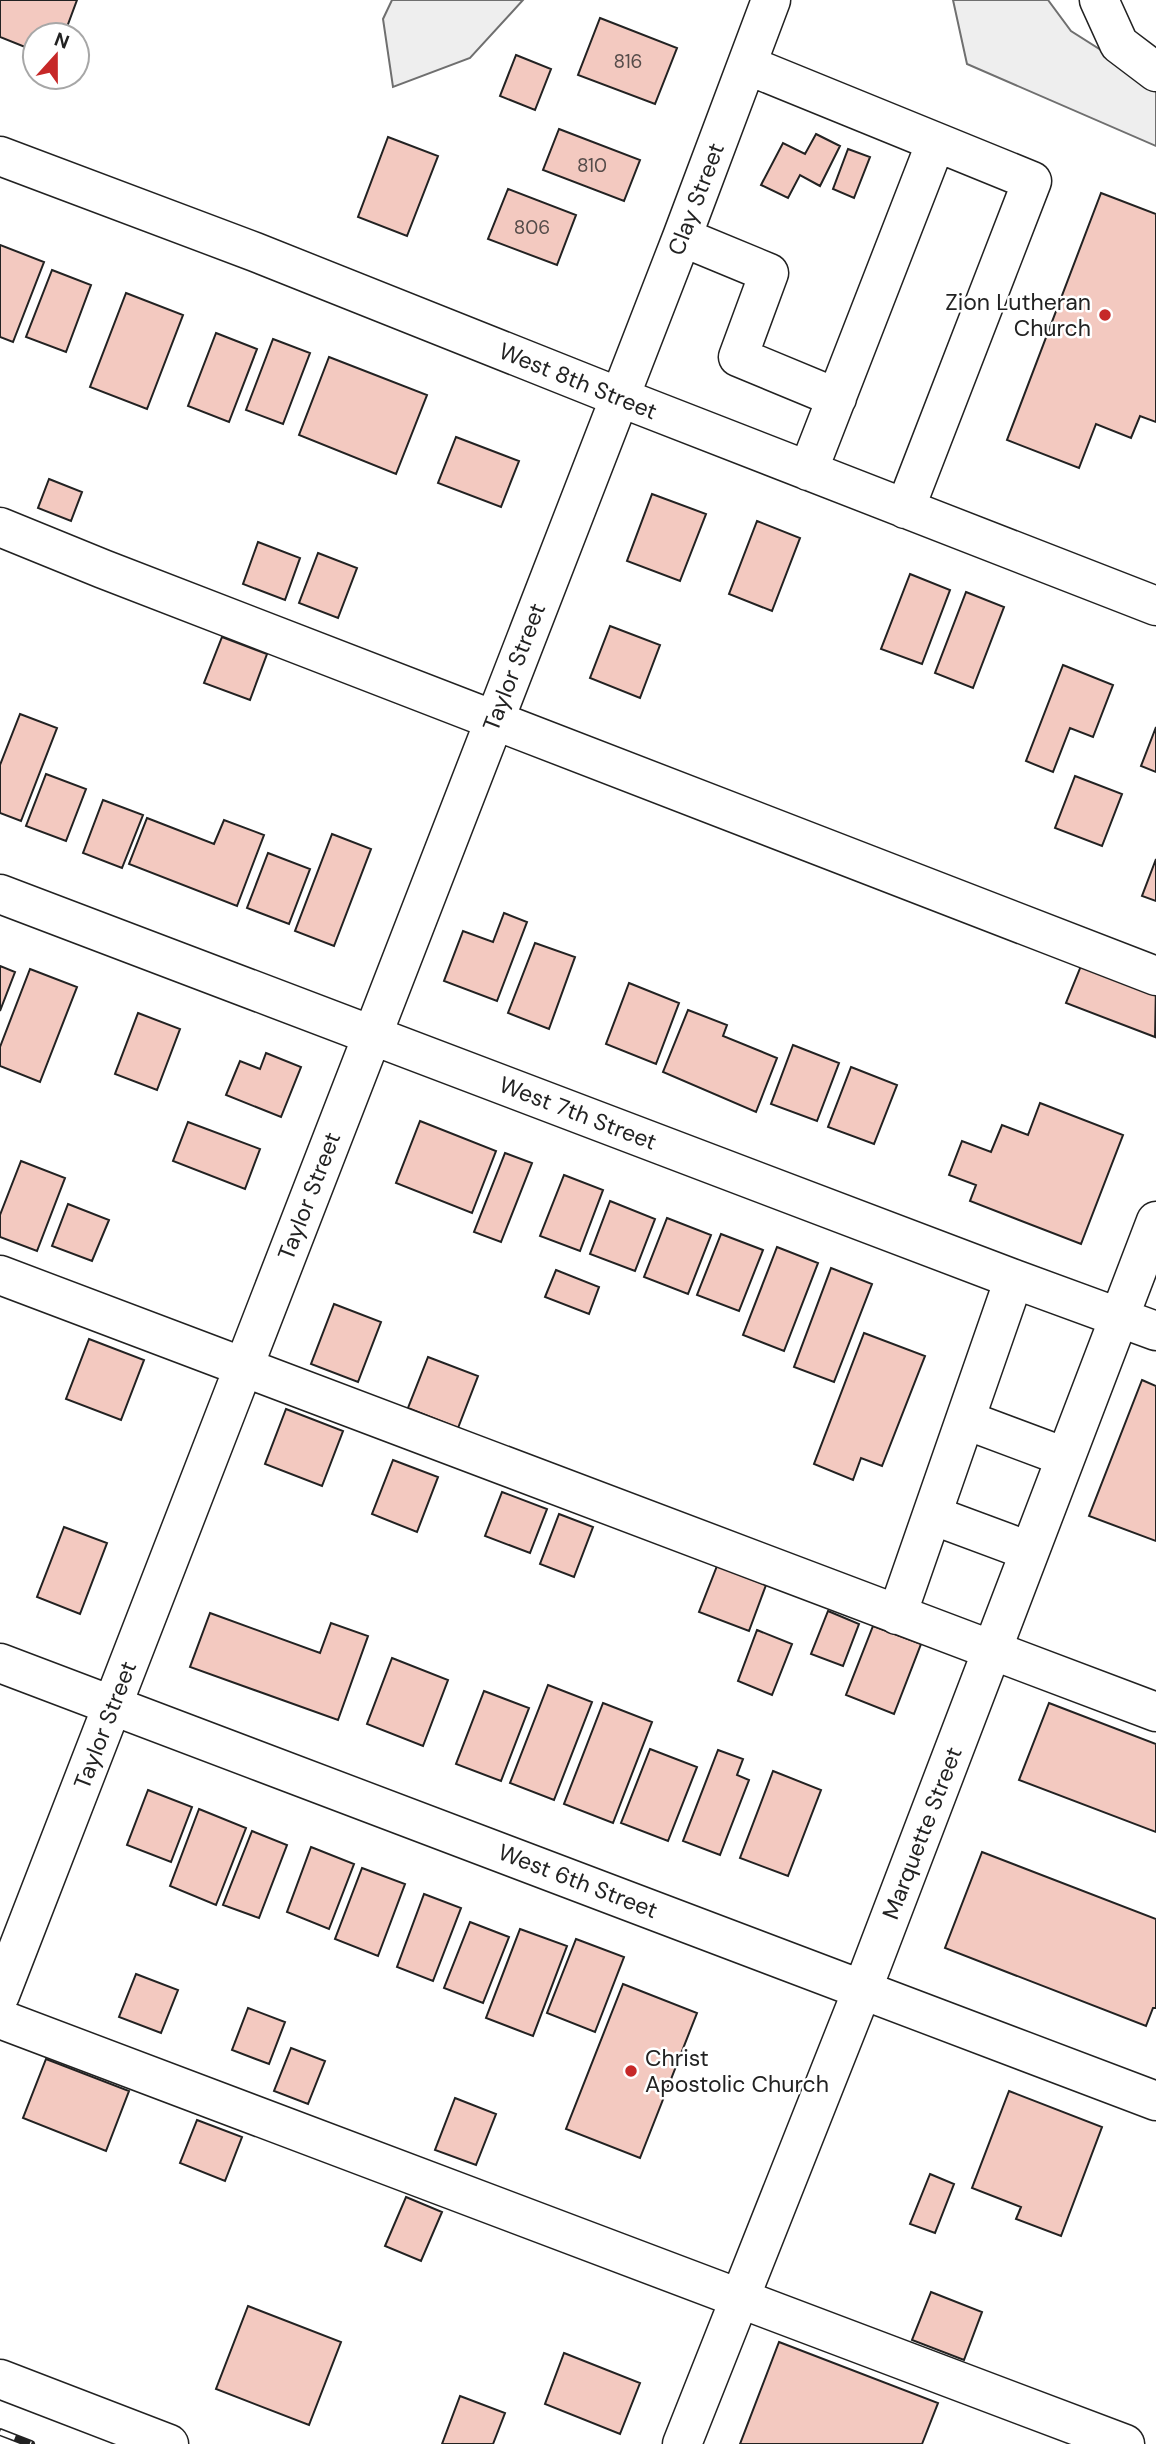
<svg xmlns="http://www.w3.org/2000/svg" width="1156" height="2444" viewBox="0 0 1156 2444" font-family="'DM Sans',sans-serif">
<rect width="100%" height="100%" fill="#fff"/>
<path fill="#eee" stroke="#6f6f6f" stroke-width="2" d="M392,0H523L470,58L393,87L383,19Z
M953,0H1048L1071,31L1156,85V146L967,64Z"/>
<path fill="#f3c9c0" stroke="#222" stroke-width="2" d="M0,0H77L64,35H35V51L0,37Z
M600,18L677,48L655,104L578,75Z
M516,55L551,69L535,110L500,96Z
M559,129L640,160L624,201L543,170Z
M816,134L840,146L820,186L800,175L788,198L761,185L783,143L805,154Z
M388,137L438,156L407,236L358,217Z
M848,149L870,157L854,198L833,189Z
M508,189L576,215L557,265L488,239Z
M1101,193L1156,214V422L1140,416L1131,438L1096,424L1079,468L1007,440Z
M0,245L44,262L13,342L0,337Z
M52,270L91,285L66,352L26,337Z
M126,293L183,315L147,409L90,387Z
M216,333L257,349L229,422L188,406Z
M273,339L310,353L283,424L246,410Z
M329,357L427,395L396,474L299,435Z
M456,437L519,461L501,507L438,483Z
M49,479L82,492L71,521L38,508Z
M652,494L706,514L680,581L627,561Z
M757,521L800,538L772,611L729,594Z
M258,542L300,558L285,600L243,584Z
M318,553L357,568L338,618L299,603Z
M910,574L950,590L922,664L881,649Z
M966,592L1004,607L973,688L935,673Z
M610,626L660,645L640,698L590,678Z
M222,637L267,654L250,700L204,683Z
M1063,665L1113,685L1093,737L1070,728L1053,772L1026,761Z
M20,714L57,728L21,821L0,813V765Z
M1156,727V772L1141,766Z
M46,774L86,789L66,841L26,826Z
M1075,776L1122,794L1102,846L1055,828Z
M103,800L143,815L122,868L83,853Z
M147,818L214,844L224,820L264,835L237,906L129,864Z
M332,834L371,849L334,946L295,931Z
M268,853L310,869L289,924L247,908Z
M1156,859V901L1142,896Z
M504,913L527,922L497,1001L444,981L463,931L493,942Z
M535,943L575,957L549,1029L508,1013Z
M1085,956L1156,985L1155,1037L1066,1003Z
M0,966L15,972L0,1011Z
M30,969L77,987L40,1082L0,1066V1047Z
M629,983L679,1003L656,1064L606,1044Z
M688,1010L727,1025L723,1036L777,1058L756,1112L663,1072Z
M138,1013L180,1029L157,1090L115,1074Z
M793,1045L839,1063L817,1121L771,1104Z
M266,1053L301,1067L281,1117L226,1095L240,1061L260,1069Z
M851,1067L897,1085L874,1144L828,1127Z
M1040,1103L1123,1135L1081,1244L970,1201L976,1185L949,1175L962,1141L991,1152L1002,1125L1028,1135Z
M420,1121L496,1151L472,1213L396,1183Z
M188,1122L260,1149L245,1189L173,1161Z
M505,1153L532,1163L501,1242L474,1232Z
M21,1161L65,1178L37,1251L0,1237V1215Z
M564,1175L603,1190L580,1251L540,1236Z
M610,1201L655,1219L635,1271L590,1254Z
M68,1204L109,1220L92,1261L52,1246Z
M667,1218L711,1235L688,1294L644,1277Z
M721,1234L763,1250L739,1311L697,1295Z
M777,1247L818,1263L784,1351L743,1335Z
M831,1268L872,1284L834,1382L794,1367Z
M556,1270L599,1287L589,1314L545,1297Z
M334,1304L381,1322L358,1382L311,1364Z
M864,1333L925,1356L882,1466L861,1458L853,1480L814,1464Z
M89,1339L144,1360L121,1420L66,1399Z
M428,1357L478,1376L458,1428L408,1408Z
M1142,1380L1156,1386V1541L1089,1516Z
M286,1409L343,1431L322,1486L265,1464Z
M393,1460L438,1477L417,1532L372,1514Z
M502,1492L547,1509L530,1553L485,1536Z
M559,1514L593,1527L574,1577L540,1564Z
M64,1527L107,1543L80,1614L37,1597Z
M717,1566L766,1585L749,1631L699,1612Z
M828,1611L859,1624L843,1666L811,1654Z
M210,1613L320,1653L331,1623L368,1636L338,1720L190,1667Z
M873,1626L921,1644L894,1714L846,1695Z
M757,1630L792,1644L772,1695L738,1681Z
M392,1658L448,1680L423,1746L367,1724Z
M548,1685L592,1702L554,1800L510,1783Z
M484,1691L529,1708L501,1781L456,1764Z
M603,1703L652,1722L613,1823L564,1804Z
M1049,1703L1156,1744V1832L1019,1780Z
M650,1749L697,1767L668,1841L621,1823Z
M718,1750L743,1759L737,1775L749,1780L720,1855L683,1841Z
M773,1771L821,1790L788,1876L740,1858Z
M148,1790L192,1807L171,1862L127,1845Z
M199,1809L246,1828L216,1905L170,1886Z
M252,1831L287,1845L259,1918L223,1905Z
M311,1847L354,1864L329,1929L287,1912Z
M982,1852L1156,1919V2008H1153L1146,2026L945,1948Z
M362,1868L405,1884L378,1956L335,1939Z
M424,1894L461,1908L433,1981L397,1967Z
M470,1922L509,1937L483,2003L444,1988Z
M520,1929L567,1946L533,2036L486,2018Z
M576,1939L624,1957L595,2032L547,2013Z
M136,1974L178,1990L161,2033L119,2017Z
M623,1984L697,2013L640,2158L566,2129Z
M248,2008L285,2022L269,2064L232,2050Z
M291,2048L325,2061L308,2104L274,2091Z
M46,2059L129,2091L106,2151L23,2118Z
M1009,2091L1102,2127L1061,2236L1016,2219L1021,2207L972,2188Z
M455,2098L496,2114L476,2165L435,2150Z
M197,2120L242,2137L225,2181L180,2163Z
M930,2174L954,2184L935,2233L910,2224Z
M406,2197L442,2212L421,2261L385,2246Z
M931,2292L982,2312L964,2360L912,2340Z
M248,2306L341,2342L309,2425L216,2389Z
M779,2342L938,2403L922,2444H740Z
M564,2353L640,2383L620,2434L545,2404Z
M460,2396L505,2413L493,2444H442Z"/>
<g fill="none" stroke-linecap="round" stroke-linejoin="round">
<g stroke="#222" stroke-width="41">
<path id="minor" d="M1099,0L1119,44L1156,72
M747,65L1032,181L905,509
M0,156L255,252L619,397L1156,606
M682,237L769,273L738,357L837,398
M808,471L936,142
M0,527L103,569L1156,976
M0,894L1014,1279L1156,1331
M0,1275L1156,1712
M966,1420L1065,1457
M932,1515L1029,1551
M897,1615L1014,1279
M0,1663L1156,2101
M0,1995L682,237L771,0
M0,2019L1125,2444
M0,2379L169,2444
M682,2444L863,1988L1156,1221"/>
</g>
<use href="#minor" stroke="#fff" stroke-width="38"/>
<g stroke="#222" stroke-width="8">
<path id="rail" d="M0,2432L31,2444"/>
</g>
<use href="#rail" stroke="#fff" stroke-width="5" stroke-dasharray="16" stroke-linecap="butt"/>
</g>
<g fill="#c62828" stroke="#fff" stroke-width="2.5">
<circle cx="1105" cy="315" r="7"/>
<circle cx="631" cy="2071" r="7"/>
</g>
<g text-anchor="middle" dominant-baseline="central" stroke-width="5" stroke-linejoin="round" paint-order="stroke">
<g font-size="19" fill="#564c4a">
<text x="628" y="61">816</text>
<text x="592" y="165">810</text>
<text x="532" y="227">806</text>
</g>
<g font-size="23" fill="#222" stroke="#fff">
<text transform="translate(696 199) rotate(-69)">Clay Street</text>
<text transform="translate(578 381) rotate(22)">West 8th Street</text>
<text transform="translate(514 667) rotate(-69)">Taylor Street</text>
<text transform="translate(578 1113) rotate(21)">West 7th Street</text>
<text transform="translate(309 1196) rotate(-69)">Taylor Street</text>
<text transform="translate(105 1725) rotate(-69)">Taylor Street</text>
<text transform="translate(922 1833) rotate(-69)">Marquette Street</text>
<text transform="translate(578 1881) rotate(21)">West 6th Street</text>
</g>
<g font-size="23" fill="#222" stroke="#fff" text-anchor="end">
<text x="1091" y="302">Zion Lutheran<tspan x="1091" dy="26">Church</tspan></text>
<text x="645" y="2058" text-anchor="start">Christ<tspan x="645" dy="26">Apostolic Church</tspan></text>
</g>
</g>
<g transform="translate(56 56) rotate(21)"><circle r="33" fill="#ffffff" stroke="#a7a7a7" stroke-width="2"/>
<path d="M0-5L12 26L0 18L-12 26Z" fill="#c62828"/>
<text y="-10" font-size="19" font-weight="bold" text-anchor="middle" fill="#222222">N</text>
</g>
</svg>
